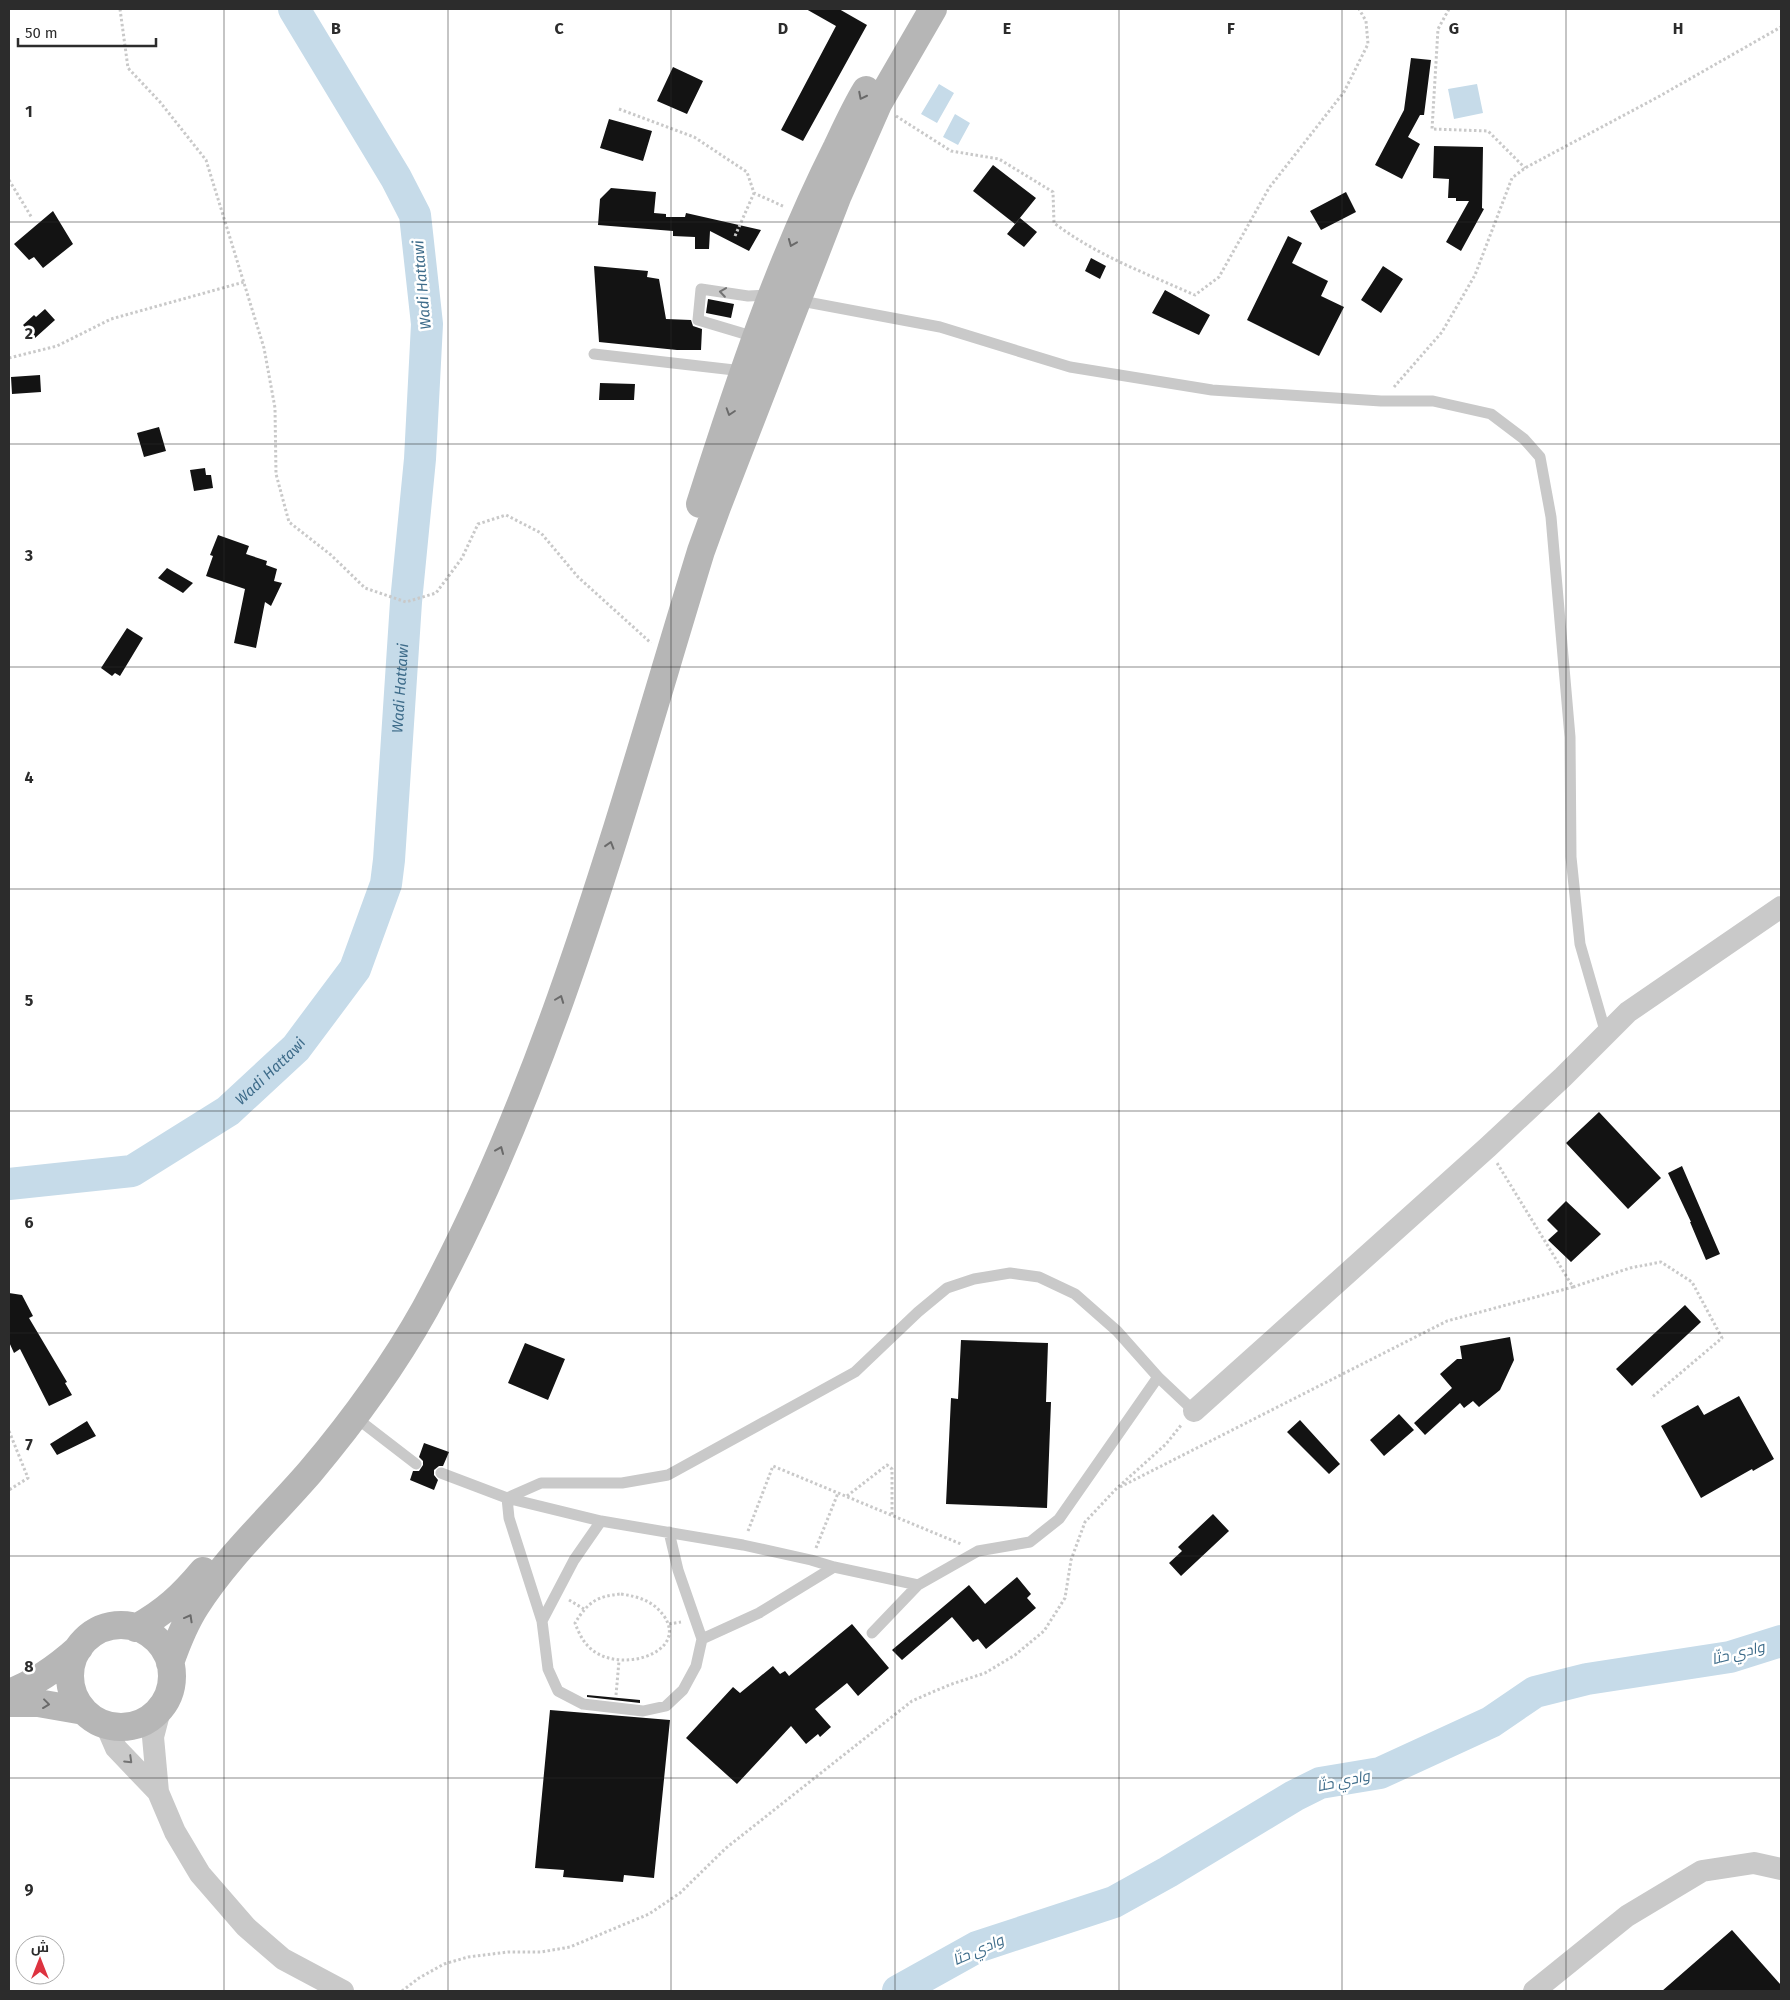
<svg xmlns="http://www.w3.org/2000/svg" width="1790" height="2000" viewBox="0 0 1790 2000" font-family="'Fira Sans',Cairo,sans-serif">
<rect width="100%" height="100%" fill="#fff"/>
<path fill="#c6dbe9" d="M939,84L954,93L937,123L921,114Z
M1477,84L1483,113L1454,119L1448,89Z
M955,114L970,123L958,145L943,137Z"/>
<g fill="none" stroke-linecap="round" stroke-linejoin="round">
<g stroke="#c6dbe9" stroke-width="32">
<path id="s1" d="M9,1184L132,1171L228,1111L296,1048L355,969L386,884L389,860L406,602L420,459L427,324L415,215L396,178L294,9"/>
<path d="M898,1991L977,1947L1114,1902L1168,1872L1294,1796L1320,1783L1380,1773L1491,1722L1535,1692L1587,1679L1730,1657L1781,1641"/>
</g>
</g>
<path fill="#131313" d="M806,9H839L867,25L803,141L781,130L836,26Z
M1411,58L1431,60L1424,115H1420L1408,137L1420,144L1402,179L1375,165L1404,110Z
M673,67L703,81L687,114L657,101Z
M609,119L652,131L643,161L600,148Z
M1434,146L1483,147L1482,208L1484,209L1461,251L1446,242L1469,201H1456V198H1448L1449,179L1433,178Z
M993,165L1036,198L1015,224L973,191Z
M611,188L656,192L654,213L666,214V217H685L686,213L761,230L749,251L710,231L709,249H695V237L673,236V231L598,225L600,199Z
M1346,192L1356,212L1321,230L1310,211Z
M53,211L73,244L43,268L34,257L29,260L14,244Z
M1020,218L1037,232L1024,247L1007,234Z
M1288,236L1302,243L1292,263L1328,281L1321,296L1344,307L1319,356L1247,320Z
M1091,258L1106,266L1100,279L1085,271Z
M594,266L648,271L647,277L659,279L666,319L691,320L693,326L702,329L701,350H677L599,342Z
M1383,266L1403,279L1381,313L1361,300Z
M1165,290L1210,315L1199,335L1152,313Z
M708,299L734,304L731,318L706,313Z
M45,309L55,320L35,338L23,325L34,315L36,317Z
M40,375L41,392L12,394L11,377Z
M600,383L635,384L634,400H599Z
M159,427L166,451L144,457L137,433Z
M205,468L206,475H211L213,488L194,491L190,470Z
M218,535L249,546L246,554L267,561L266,565L277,569L274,581L282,583L271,606L265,602L256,648L234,643L245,589L206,576L213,556L210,555Z
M167,568L193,583L183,593L158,578Z
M127,628L143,638L120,676L115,673L112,676L101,668Z
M1599,1112L1661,1178L1628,1209L1566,1143Z
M1682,1166L1720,1254L1706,1260L1690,1222H1691L1668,1173Z
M1566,1201L1601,1234L1571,1262L1548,1240L1558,1231L1547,1220Z
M9,1293L22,1295L33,1316L29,1318L67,1382L65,1383L72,1395L49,1406L20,1349L14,1353L9,1342Z
M1685,1305L1701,1322L1632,1386L1616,1369Z
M1510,1337L1514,1360L1500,1390L1479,1407L1473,1401L1464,1408L1460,1403L1425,1435L1414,1423L1452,1388L1440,1374L1457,1359H1462L1460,1346Z
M961,1340L1048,1343L1046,1402H1051L1047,1508L946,1504L951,1398L958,1399Z
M525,1343L565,1359L548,1400L508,1383Z
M1739,1396L1774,1459L1753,1471L1752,1469L1701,1498L1661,1426L1698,1405L1704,1415Z
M1399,1414L1414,1430L1384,1456L1370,1440Z
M1300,1420L1340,1464L1329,1474L1287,1432Z
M87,1421L96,1436L57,1455L50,1444Z
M424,1443L449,1452L443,1466H439L434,1470V1475L438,1480L434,1490L410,1480L413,1471H419L423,1465V1461L419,1457Z
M1213,1514L1229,1531L1181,1576L1169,1563L1182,1551L1178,1547Z
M1017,1577L1031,1594L1027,1598L1036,1608L986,1649L978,1639L973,1642L952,1617L902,1660L892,1650L969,1585L985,1604Z
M852,1624L889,1668L858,1696L847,1683L815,1709L831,1727L820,1737L818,1734L806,1744L791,1726L737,1784L686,1738L733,1687L740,1693L773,1666L780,1674L785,1671L789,1676Z
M587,1695L640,1700V1703L587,1697Z
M550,1710L670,1720L654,1878L624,1875L623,1882L563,1877L564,1870L535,1868Z
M1732,1930L1781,1985V1991H1662Z"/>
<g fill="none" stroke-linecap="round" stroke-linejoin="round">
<path stroke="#c9c9c9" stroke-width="3" stroke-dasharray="2.5 2.5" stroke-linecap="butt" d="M120,9L128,68L160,102L206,160L264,348L275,408L276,474L289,522L331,555L365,588L406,602L436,593L462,558L478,524L506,515L541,533L578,577L651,643
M1449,9L1438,29L1432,129L1488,131L1525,168
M619,109L694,137L747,172L754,193L785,207
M896,116L951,151L999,159L1053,192L1054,223C1096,255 1147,274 1195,295L1219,277L1269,188L1344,92L1368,44L1366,21L1359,9
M9,180L32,218
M735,236L754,193
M9,358L57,346L111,319L244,282
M1394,387L1442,332L1475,275L1512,178L1525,168L1658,97L1781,27
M1573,1287L1630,1268L1661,1262L1692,1282L1722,1338L1651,1398
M9,1431L28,1478L9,1490
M1120,1487L1447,1321L1573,1287L1497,1163
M847,1496L887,1465L892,1469V1515
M748,1531L773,1466L961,1544
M816,1548L838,1493
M621,1594C640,1597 653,1601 664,1616C690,1654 615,1676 588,1646C582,1640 578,1631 575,1623C588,1602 597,1596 621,1594Z
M569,1600L584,1609
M669,1624L681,1622
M616,1695L619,1661
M402,1991L419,1978L444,1964L468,1957L508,1952H541L570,1947L649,1914L680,1893L726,1848L912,1701L949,1685L985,1673L1015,1655L1044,1631L1065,1598L1071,1560L1085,1522L1116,1489L1166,1444L1182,1424"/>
<path stroke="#c9c9c9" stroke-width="11" d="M796,300L940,327L1070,367L1212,390L1381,401H1433L1491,414L1524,439L1540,457L1551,517L1570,737L1571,857L1580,944L1606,1034
M755,337L698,320L701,289L748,296L771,295
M594,354L743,371
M355,1417L416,1464
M441,1473L507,1498L601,1521L743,1545L811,1560L834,1567L918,1585L978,1551L1030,1542L1059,1519L1158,1377L1194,1411
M601,1521L574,1560L542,1621L509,1518L507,1498L541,1483H622L668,1475L855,1372L918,1312L947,1288L974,1279L1010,1273L1039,1277L1075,1294L1117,1331L1158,1377
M669,1532L678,1570L702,1639L759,1613L834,1567
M542,1621L548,1669L558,1691L583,1704L643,1711L666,1706L683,1690L696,1666L702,1639
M872,1633L918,1585"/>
<path stroke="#c9c9c9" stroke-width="22" d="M1194,1411L1488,1147L1563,1077L1628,1012L1781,907
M160,1710L153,1737L158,1792L175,1832L200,1874L246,1927L283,1959L343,1991
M106,1725L116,1748L158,1792
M1534,1991L1627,1916L1702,1871L1754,1863L1781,1869"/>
<path stroke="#b6b6b6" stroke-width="28" d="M700,504C739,382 779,262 837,147C846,128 855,108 866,90
M70 1676a51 51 0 1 1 102 0a51 51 0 1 1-102 0Z
M136,1628C165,1612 182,1596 203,1571
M170,1663C177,1643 185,1623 196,1606C227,1557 272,1516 310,1472C353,1421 392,1368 425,1309C553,1075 623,805 701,551L717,507L838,195L878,104L933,9
M9,1693C36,1683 58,1667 79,1648
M9,1703H38L84,1711"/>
</g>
<defs><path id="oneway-chevron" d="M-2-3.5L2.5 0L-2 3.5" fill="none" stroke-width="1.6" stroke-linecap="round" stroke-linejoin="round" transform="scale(1.25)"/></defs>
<g stroke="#6a6a6a">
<use href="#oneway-chevron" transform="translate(862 96) rotate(117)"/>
<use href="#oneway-chevron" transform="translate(792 243) rotate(112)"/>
<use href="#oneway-chevron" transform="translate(730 412) rotate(108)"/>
<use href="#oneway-chevron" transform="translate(610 845) rotate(-73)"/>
<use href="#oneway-chevron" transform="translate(560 999) rotate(-69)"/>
<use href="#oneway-chevron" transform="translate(500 1150) rotate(-67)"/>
<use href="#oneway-chevron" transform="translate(189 1618) rotate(-61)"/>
<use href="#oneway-chevron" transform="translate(46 1704) rotate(7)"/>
</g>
<g stroke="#737373">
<use href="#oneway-chevron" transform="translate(723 292) rotate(-172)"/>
<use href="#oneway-chevron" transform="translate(129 1760) rotate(44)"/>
</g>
<path fill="none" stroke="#2c2c2c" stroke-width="1" stroke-opacity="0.55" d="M224,9V1991M448,9V1991M671,9V1991M895,9V1991M1119,9V1991M1342,9V1991M1566,9V1991M9,222H1781M9,444H1781M9,667H1781M9,889H1781M9,1111H1781M9,1333H1781M9,1556H1781M9,1778H1781"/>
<g text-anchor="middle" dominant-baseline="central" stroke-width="5" stroke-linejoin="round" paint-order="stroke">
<g font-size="15" font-style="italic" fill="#3e6c8a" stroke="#fff">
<text transform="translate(422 285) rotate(-95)">Wadi Hattawi</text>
<text stroke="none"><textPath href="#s1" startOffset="715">Wadi Hattawi</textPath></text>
<text stroke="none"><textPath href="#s1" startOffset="295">Wadi Hattawi</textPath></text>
<text transform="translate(1738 1653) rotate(-14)">وادي حتّا</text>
<text transform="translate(1343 1781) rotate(-12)">وادي حتّا</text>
<text transform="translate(978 1950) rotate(-24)">وادي حتّا</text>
</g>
</g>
<g font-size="16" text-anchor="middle" font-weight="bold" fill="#2c2c2c" stroke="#fff" stroke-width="5" stroke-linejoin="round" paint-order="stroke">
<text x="336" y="34">B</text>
<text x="559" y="34">C</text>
<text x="783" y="34">D</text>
<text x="1007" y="34">E</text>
<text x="1231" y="34">F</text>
<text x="1454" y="34">G</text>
<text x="1678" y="34">H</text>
<text x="29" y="117">1</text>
<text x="29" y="339">2</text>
<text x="29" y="561">3</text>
<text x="29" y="783">4</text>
<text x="29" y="1006">5</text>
<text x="29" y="1228">6</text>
<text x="29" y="1450">7</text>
<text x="29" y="1672">8</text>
<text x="29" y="1895">9</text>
</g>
<rect width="1790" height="2000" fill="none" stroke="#2c2c2c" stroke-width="20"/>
<g transform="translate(40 1960)"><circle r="24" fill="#ffffff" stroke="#ababab"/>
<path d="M0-4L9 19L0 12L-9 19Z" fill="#dd3340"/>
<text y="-8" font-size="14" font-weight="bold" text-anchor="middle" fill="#2c2c2c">ش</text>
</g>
<path d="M18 38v8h138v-8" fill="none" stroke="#2c2c2c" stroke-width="2.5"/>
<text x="25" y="38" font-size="15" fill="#2c2c2c" stroke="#ffffff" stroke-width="4" paint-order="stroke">50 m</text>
</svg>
